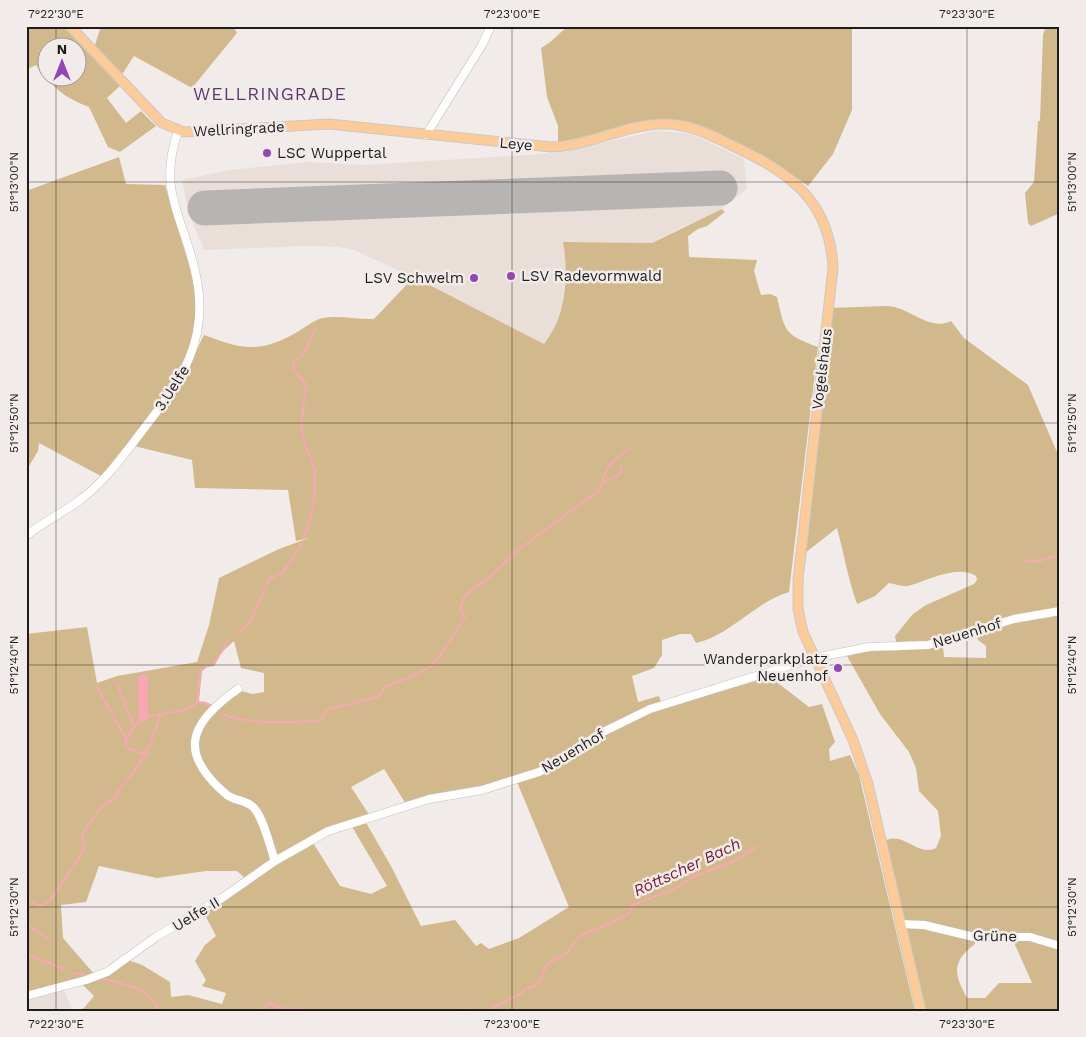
<svg xmlns="http://www.w3.org/2000/svg" width="1086" height="1037" viewBox="0 0 1086 1037" font-family="'Work Sans',sans-serif">
<rect width="100%" height="100%" fill="#f1ecea"/>
<path fill="#eaded8" d="M654,131L684,133L696,136L744,159L747,189L716,213L682,227L652,243L563,242L567,265L562,306L551,335L544,344L432,286L354,250L338,247L307,246L204,250L188,211L182,180L230,170L307,162L364,165L559,153Z
M63,988L73,1011H26V997Z"/>
<path fill="#d2b98b" fill-rule="evenodd" d="M26,26H68L122,84L107,98L126,123L141,111L156,126L120,152L108,147L89,107C61,96 54,88 36,65L26,70ZM48,48H78V78H48Z
M101,26H233L237,33L192,88L134,56L121,76L94,48Z
M569,26H852V110L833,154L808,186L777,164L731,140L707,128L678,122L558,143V126L547,97L541,48C553,42 558,33 569,26Z
M1046,26H1060V213L1031,226L1028,223L1025,193L1034,182L1038,121H1040L1043,35Z
M119,157L126,184L165,185L195,285L196,324L188,356L159,404L101,476L39,443L38,451L26,471V191Z
M722,209L725,212L707,226L698,229L688,236L689,257L757,260L754,271L761,295L770,294L777,297C785,331 783,334 818,347L789,592C755,602 731,635 696,643L691,634H680L662,640V655L654,668L632,676L638,702L659,696L663,708L770,677L809,707L822,704L835,742L829,749L830,761L850,755L859,775L915,1011H76L84,1008L94,996L81,983L107,973L128,960L142,965L170,982L171,997L188,995L222,1004L226,993L202,986L206,980L195,961L205,945L216,936L203,911L312,841L340,886L371,894L387,886L351,825L365,821L391,866L421,926L455,920L476,946L481,943L489,949L519,938L569,907L517,782L562,761L560,757C507,786 461,788 406,804L384,769L351,787L370,816L327,831L276,860C271,848 262,814 254,806C247,800 236,801 229,796C223,792 218,785 213,779C176,741 204,714 238,690L252,694L264,692V673L241,668L234,641L222,652L214,666L207,667L202,671L199,701L206,702L214,707C208,714 200,722 195,731C184,754 211,784 228,797C236,803 247,801 255,810L274,861L247,880L237,871H206L157,878L99,866L86,902L61,905L63,938L95,975L26,996V634L87,627L97,683L117,676L197,662L209,625L219,578L279,549L309,538L296,541L288,490L195,488L192,460L134,446L178,388L204,335C240,348 256,354 292,335C301,330 310,323 319,319C337,314 356,320 374,319L414,277L544,344C566,317 569,275 563,242L652,243Z
M885,306C908,305 928,332 951,321L964,338L1028,385L1060,459V1011H925L886,840C905,832 918,857 936,848L941,836L938,811L919,791L916,768L909,752L880,714L847,656L862,651H898L895,636L913,614L926,605L974,584L977,580L976,576C957,564 927,581 908,586C903,587 895,584 889,583L875,596L857,604C848,579 844,554 837,528L805,553L829,354L831,308ZM976,632L978,640L986,646V658L944,657L943,645L929,648ZM974,936L1012,938L1032,983H999L985,998H967C954,974 951,962 975,944Z"/>
<g fill="none" stroke-linecap="round" stroke-linejoin="round">
<path stroke="#faa6b4" stroke-width="2" d="M602,484C606,466 614,458 630,449
M303,537C313,520 316,493 315,473C313,460 303,447 302,429C301,413 305,399 306,384L293,369L294,361L304,354L315,328
M1025,561H1040L1060,554
M237,633L250,623L269,579L283,572L302,544
M213,665L229,640
M117,683L133,725
M97,687L126,739
M197,702L200,671L208,664
M197,702L211,705
M222,714C249,725 292,722 321,721L326,710L378,697L386,686L414,676L431,666L438,659L465,617L460,609L464,597L470,591L489,578L519,549L600,490L602,484L620,474L622,466
M146,755L161,714
M26,899L41,906L52,898L78,860L84,847L82,835L94,817L103,805L116,799L117,793L146,755L125,747C125,740 128,736 132,730C148,704 180,721 197,702
M26,924L50,940
M26,954L64,969
M74,973L89,976
M104,979C126,985 150,987 159,1011
M259,1011L269,1003L280,1008L324,1011
M458,1011L466,1008L467,1011
M486,1011L519,995L527,988L533,987L538,983L547,964L567,953L580,936L622,918L629,913L632,905L674,889L693,877L735,861L758,846"/>
<path stroke="#faa6b4" stroke-width="10" d="M143,717V679"/>
<path stroke="#b8b4b3" stroke-width="35" d="M205,208L720,188"/>
<g stroke="#c5c1bf" stroke-width="9">
<path id="minor" d="M426,135L482,45L491,26
M26,536C43,522 63,513 80,500C104,482 121,459 139,435C181,381 213,339 194,267C181,213 158,190 178,131
M238,689C189,723 177,753 227,795C235,801 247,800 254,808C264,819 270,847 275,861
M901,924L924,925L974,937H1030L1060,946
M26,996L86,980L107,972L156,937L222,898L275,861L328,831L429,799L482,790L539,772L563,759L599,734L650,709L814,658L869,647L928,645L1014,619L1060,611"/>
</g>
<g stroke="#c9c9c9" stroke-width="11">
<path id="major" d="M70,26L162,123L184,132L329,124L551,147C589,146 624,125 662,124C687,123 709,134 731,145C788,172 830,199 833,268L798,580V609L803,632L853,740L868,784L921,1011"/>
</g>
<use href="#minor" stroke="#fff" stroke-width="8"/>
<use href="#major" stroke="#fdcb97" stroke-width="9"/>
</g>
<path fill="none" stroke="#1f1d1c" stroke-width="1" stroke-opacity="0.45" d="M56,26V48M512,26V1011M967,26V1011M56,78V1011M26,182H1060M26,423H1060M26,665H1060M26,907H1060"/>
<g fill="#9446b6" stroke="#f1ecea" stroke-width="2">
<circle cx="267" cy="153" r="5"/>
<circle cx="511" cy="276" r="5"/>
<circle cx="474" cy="278" r="5"/>
<circle cx="838" cy="668" r="5"/>
</g>
<g text-anchor="middle" dominant-baseline="central" stroke-width="5" stroke-linejoin="round" paint-order="stroke">
<g font-size="15" fill="#1f1d1c" stroke="#f1ecea">
<text transform="translate(239 129) rotate(-3)">Wellringrade</text>
<text transform="translate(516 144) rotate(5)">Leye</text>
<text transform="translate(822 369) rotate(-83)">Vogelshaus</text>
<text transform="translate(172 388) rotate(-57)">3.Uelfe</text>
<text transform="translate(967 633) rotate(-17)">Neuenhof</text>
<text transform="translate(573 751) rotate(-31)">Neuenhof</text>
<text transform="translate(196 914) rotate(-31)">Uelfe II</text>
<text transform="translate(995 936) rotate(1)">Grüne</text>
</g>
<g font-size="15" fill="#1f1d1c" stroke="#f1ecea" text-anchor="start">
<text x="277" y="153">LSC Wuppertal</text>
<text x="521" y="276">LSV Radevormwald</text>
<text x="464" y="278" text-anchor="end">LSV Schwelm</text>
<text x="828" y="659" text-anchor="end">Wanderparkplatz<tspan x="828" dy="17">Neuenhof</tspan></text>
</g>
<g font-size="16" font-style="italic" fill="#781935" stroke="#f1ecea">
<text transform="translate(687 867) rotate(-25)">Röttscher Bach</text>
</g>
<g font-size="18" letter-spacing="1" fill="#5d376f" stroke="#f1ecea">
<text x="270" y="93">WELLRINGRADE</text>
</g>
</g>
<rect width="1086" height="1037" fill="none" stroke="#f1ecea" stroke-width="55"/>
<g transform="translate(62 62)"><circle r="24" fill="#f1ecea" stroke="#9d9998"/>
<path d="M0-4L9 19L0 12L-9 19Z" fill="#9446b6"/>
<text y="-8" font-size="14" font-weight="bold" text-anchor="middle" fill="#1f1d1c">N</text>
</g>
<rect x="28" y="28" width="1030" height="982" fill="none" stroke="#1f1d1c" stroke-width="2"/>
<g font-size="12" text-anchor="middle" fill="#1f1d1c">
<text x="56" y="18">7°22'30"E</text>
<text x="512" y="18">7°23'00"E</text>
<text x="967" y="18">7°23'30"E</text>
<text transform="translate(14 182) rotate(-90)" y="4">51°13'00"N</text>
<text transform="translate(1072 182) rotate(-90)" y="4">51°13'00"N</text>
<text transform="translate(14 423) rotate(-90)" y="4">51°12'50"N</text>
<text transform="translate(1072 423) rotate(-90)" y="4">51°12'50"N</text>
<text transform="translate(14 665) rotate(-90)" y="4">51°12'40"N</text>
<text transform="translate(1072 665) rotate(-90)" y="4">51°12'40"N</text>
<text transform="translate(14 907) rotate(-90)" y="4">51°12'30"N</text>
<text transform="translate(1072 907) rotate(-90)" y="4">51°12'30"N</text>
<text x="56" y="1028">7°22'30"E</text>
<text x="512" y="1028">7°23'00"E</text>
<text x="967" y="1028">7°23'30"E</text>
</g>
</svg>
